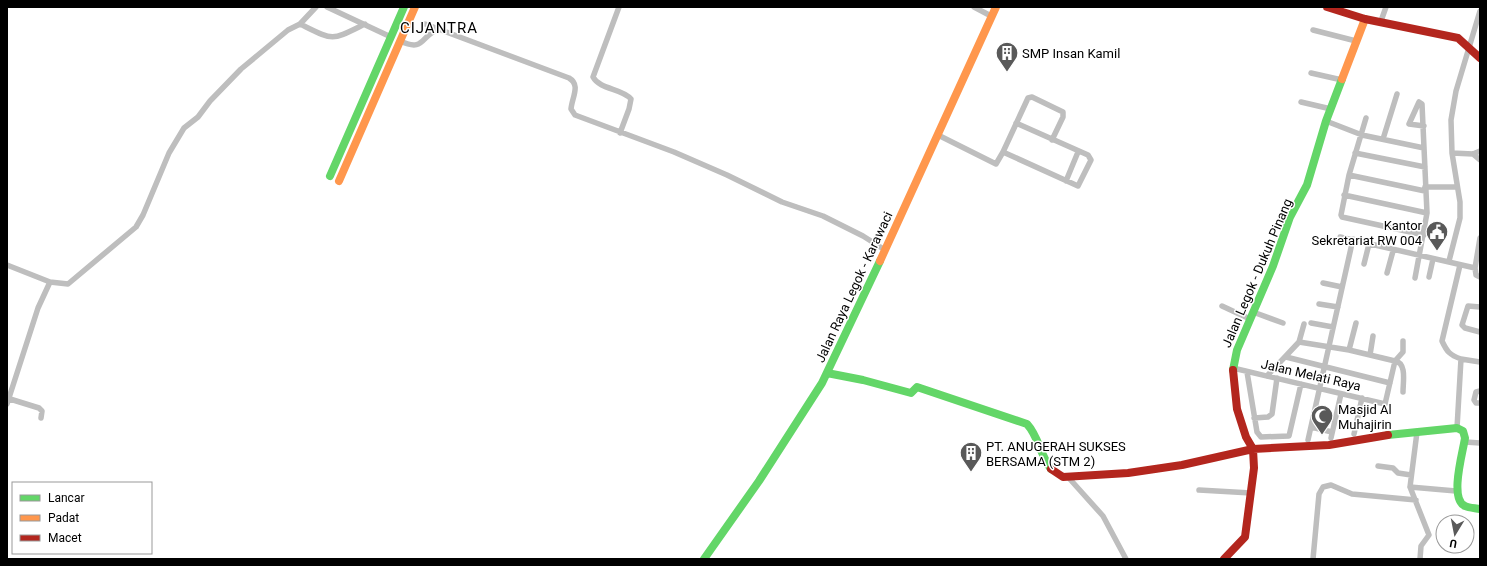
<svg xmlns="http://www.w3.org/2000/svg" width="1487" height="566" viewBox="0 0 1487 566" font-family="Roboto,sans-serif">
<rect width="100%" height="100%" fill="#fff"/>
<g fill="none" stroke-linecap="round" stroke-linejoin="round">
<path stroke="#bebebe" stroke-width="5.5" d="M327,7L391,37
M619,7L593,77C600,90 622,88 631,99L629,109L620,133
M974,7L991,16
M1381,21L1386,7
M300,24C335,41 330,41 365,24
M425,24L569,78C581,85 572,97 571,109L575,115L674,152L727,175L782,202L823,216L863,236L885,250
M1313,30L1356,41
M400,41C426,53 420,34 440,29
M1311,73L1342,80
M1301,102L1331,109
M1366,118L1349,175L1341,215L1342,217L1424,235
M1326,121L1362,135L1424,148
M938,135L996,164L1003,152L1028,98L1032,97L1063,112V117L1052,140
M1383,139L1397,94
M1003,152L1078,186L1091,160L1088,155L1016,123
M1355,153L1425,167
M1452,153L1473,154L1480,151
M1473,154L1480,160
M1349,175L1425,191
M1066,181L1078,152
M1425,187H1457
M1344,195L1427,213
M1340,237L1475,268
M1480,238L1475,268L1476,275L1480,277
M1449,261L1460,218V202L1452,153L1451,120L1456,91L1480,11
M1364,264L1369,244
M7,265L50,282L68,284L136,227L143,215L169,153L184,128L198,117L210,101L241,69L288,30L300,24L316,7
M1387,273L1393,251
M1429,277L1433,259
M1415,278L1427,213L1422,104L1419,102L1409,124L1424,126
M1323,283L1342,287
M1319,304L1338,307
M1222,306L1250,319
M1480,307L1468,306L1462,325L1465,328L1480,332
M1253,312L1283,323
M1311,323L1333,327
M1299,342L1304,324
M1349,350L1356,323
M1370,355L1373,336
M1286,357L1390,383
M1461,359L1480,362
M1233,368L1385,404L1395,361C1407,363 1403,382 1403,392
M1247,372L1257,432L1261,437L1289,436L1301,384
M1267,376L1299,342L1349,350L1395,361L1403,352V341
M1480,391L1476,392L1474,400L1476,403H1480
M10,399L39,408L42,411L41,418
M7,404L38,308L50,282
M1254,418L1268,417L1272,414L1277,378
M1311,427L1332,432
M1457,428L1461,359C1450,355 1447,352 1442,341L1460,265
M1354,434L1362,398
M1331,438L1341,394
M1308,440L1353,239
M1465,442L1480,443
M1378,466L1393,468L1398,473L1411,475
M1068,477L1103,516L1126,559
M1410,487L1417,432
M1199,490L1251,493
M1313,559L1319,494L1323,487L1331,485L1352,494L1416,500
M1420,559L1421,546L1429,535L1410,487L1456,491"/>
<path stroke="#63d668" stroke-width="8" d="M330,176L404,7
M1233,370L1237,350L1273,266L1290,217L1307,185L1326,121L1342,79
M827,373L863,380L911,393L917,387L1027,424C1039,437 1040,455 1051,469
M1388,435L1457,428L1463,431L1465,438C1463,452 1449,499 1465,506C1469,508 1475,508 1480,509
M704,559L759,481L822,383L880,261"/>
<path stroke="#ff974d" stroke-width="8" d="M1342,79L1365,19
M339,181L415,7
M880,261L996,7"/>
<path stroke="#b3261e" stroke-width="8" d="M1327,7L1365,19L1458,38L1480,58
M1051,469L1063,477L1128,473L1182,465L1253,449L1329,445L1388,435
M1224,559L1245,537L1254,468L1253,449L1246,437L1237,409L1233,370"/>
</g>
<defs>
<g id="building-pin" transform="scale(1.15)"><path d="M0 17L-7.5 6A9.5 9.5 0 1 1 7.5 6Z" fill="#595959" stroke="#fff"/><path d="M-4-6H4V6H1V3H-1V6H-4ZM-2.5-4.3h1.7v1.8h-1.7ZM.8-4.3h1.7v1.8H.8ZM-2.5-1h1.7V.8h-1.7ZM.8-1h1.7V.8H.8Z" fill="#fff"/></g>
<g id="civic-pin" transform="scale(1.15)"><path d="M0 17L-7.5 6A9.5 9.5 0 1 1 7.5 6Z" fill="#595959" stroke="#fff"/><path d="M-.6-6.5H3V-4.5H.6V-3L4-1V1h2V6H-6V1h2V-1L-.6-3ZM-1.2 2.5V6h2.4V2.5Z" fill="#fff"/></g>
<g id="mosque-pin" transform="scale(1.15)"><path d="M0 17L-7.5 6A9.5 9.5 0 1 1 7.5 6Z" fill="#595959" stroke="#fff"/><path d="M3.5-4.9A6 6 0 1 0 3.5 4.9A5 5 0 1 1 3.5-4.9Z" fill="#fff"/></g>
</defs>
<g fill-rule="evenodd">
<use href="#building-pin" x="1007" y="53"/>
<use href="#civic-pin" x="1437" y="232"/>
<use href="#mosque-pin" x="1322" y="416"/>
<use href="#building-pin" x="971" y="453"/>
</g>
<g text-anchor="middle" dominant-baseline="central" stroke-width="3" stroke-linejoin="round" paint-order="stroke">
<g font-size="13" fill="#000" stroke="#fff" text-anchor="start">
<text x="1022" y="53">SMP Insan Kamil</text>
<text x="1422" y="225" text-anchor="end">Kantor<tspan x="1422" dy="15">Sekretariat RW 004</tspan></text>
<text x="1338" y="409">Masjid Al<tspan x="1338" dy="15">Muhajirin</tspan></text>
<text x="986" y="446">PT. ANUGERAH SUKSES<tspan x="986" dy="15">BERSAMA (STM 2)</tspan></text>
</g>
<g font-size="13" fill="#000" stroke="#fff">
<text transform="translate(1257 273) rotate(-67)">Jalan Legok - Dukuh Pinang</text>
<text transform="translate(854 287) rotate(-65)">Jalan Raya Legok - Karawaci</text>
<text transform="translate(1311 375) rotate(13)">Jalan Melati Raya</text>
</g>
<g font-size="15" letter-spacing="1" fill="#000" stroke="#fff">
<text x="439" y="28">CIJANTRA</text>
</g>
</g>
<rect width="1487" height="566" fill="none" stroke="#000000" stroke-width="16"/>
<rect x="12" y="482" width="140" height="72" fill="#ffffff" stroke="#999999"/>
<rect x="20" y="495" width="20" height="6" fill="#63d668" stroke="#999999"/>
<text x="48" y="502" font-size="12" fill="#000000">Lancar</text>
<rect x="20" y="515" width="20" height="6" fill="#ff974d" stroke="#999999"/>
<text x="48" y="522" font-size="12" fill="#000000">Padat</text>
<rect x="20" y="535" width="20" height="6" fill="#b3261e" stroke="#999999"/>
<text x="48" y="542" font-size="12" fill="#000000">Macet</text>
<g transform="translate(1455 534) rotate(190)"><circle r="19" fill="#ffffff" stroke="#999999"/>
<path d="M0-3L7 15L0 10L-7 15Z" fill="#595959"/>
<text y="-6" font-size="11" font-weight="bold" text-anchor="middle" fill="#000000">U</text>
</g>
</svg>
